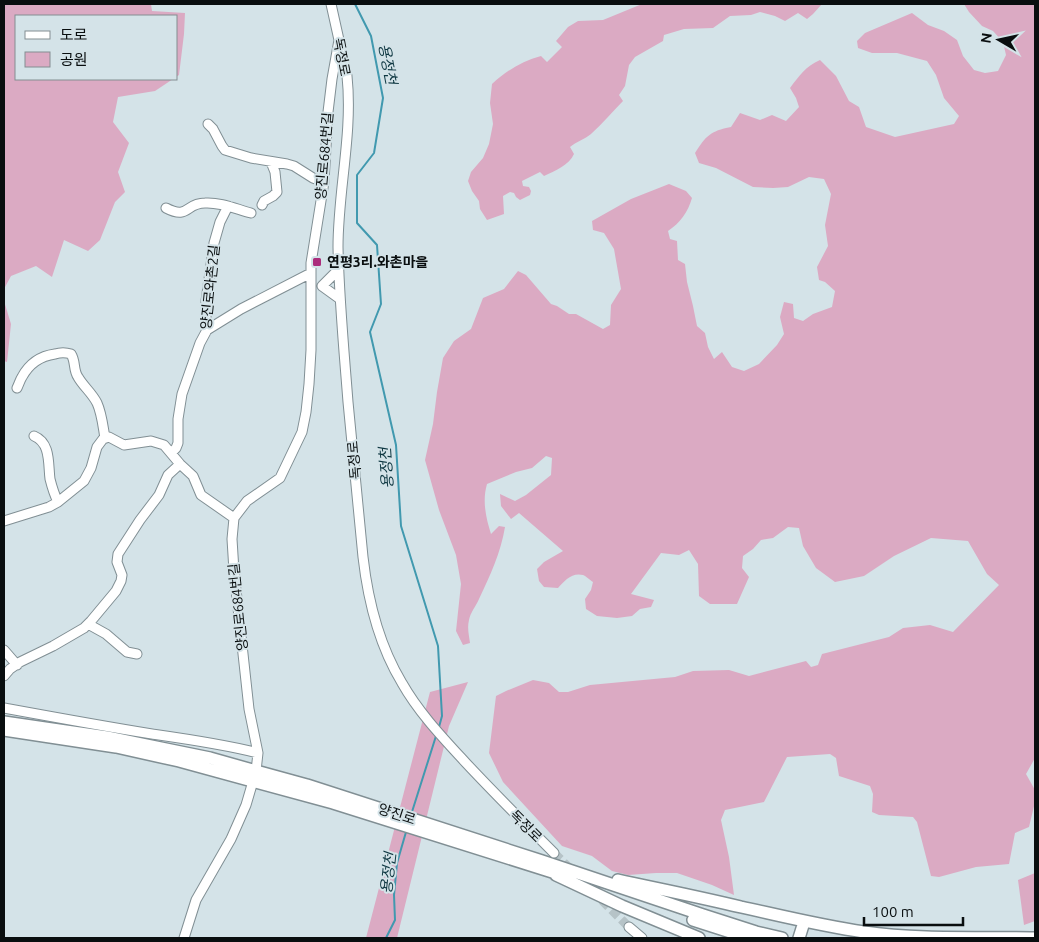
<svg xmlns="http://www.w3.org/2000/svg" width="1039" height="942" viewBox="0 0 1039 942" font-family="Ubuntu,'Noto Sans KR',sans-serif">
<rect width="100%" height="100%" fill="#d4e3e8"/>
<path fill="#dbaac3" d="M4,4H151L152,11L185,13L184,34L179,75L176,77V16H16V79H173L155,91L118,97L113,122L129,143L118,172L125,192L115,202L100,240L88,251L64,240L52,277L36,266L11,276L4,289Z
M642,4H822L813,14L807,19L798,13L785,21L775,16L760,12L751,15L730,16L713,28L684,29L664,35L663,41L635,57L629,65L625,86L619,95L623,101C612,112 602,124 591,134C585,139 576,142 570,147L574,154C569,165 555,171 544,176L540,172L522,181L523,186L529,187L531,191L530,195L520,200L516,197L514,193L510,192L503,196L504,214L487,220L480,209L479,201L472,191L468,181L471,172L483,158L489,144L493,124L490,103L492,84C506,71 522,61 541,56L547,62L562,47L556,41L568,27L578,21L603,20Z
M964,4H1035V758L1026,774L1035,790V802L1029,827L1015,833L1009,864L976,867L939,877L931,876L917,822L913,817L879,815L872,812L873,794L870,786L839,776L836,758L830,754L787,757L764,802L725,810L721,820L729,857L734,895L712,885L677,873H656L628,875L612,871L592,856L562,846L503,782L489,753L496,696L506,691L533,680L549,683L559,692H568L590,685L675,677L693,671L729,670L749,676L806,661L811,667L818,665L822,654L889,637L903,628L930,625L953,632L999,585L987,574L968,541L931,538L894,556L864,576L835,582L816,568L803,546L799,528L788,527L773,538L761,540L753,549L743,556L742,568L749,577L737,604H710L699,596L698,564L689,550L679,555L661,553L631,594L654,600L651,607L640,609L632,616L617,618L597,616L586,609L585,599L591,590L593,582C590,580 586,576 583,575C572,572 564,581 558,588L544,587L539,581L537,569L544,562L563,551L519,513L511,519L501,506L500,494L515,501L526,495L551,475L552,458L546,456L532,468L516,472L487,484C482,501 486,518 491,534L499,526L505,527C501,552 490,576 479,599C476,606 470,613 469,620C467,628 469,635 470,643L463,645L456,631L461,584L456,555L439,510L425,460L433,424L437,392L443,358L454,341L471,329L483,298L504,289L518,271L526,275L551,304L557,306L569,314H576L603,329L610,325L611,305L621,289L614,249L604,233L593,230L592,221L631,199L669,184L686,191L692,198C688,212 680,223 668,231L670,239L677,241L678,260L685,264L687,282L693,306L697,326L705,333L708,347L714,359L722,352L732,367L744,371L759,364L777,345L784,334L780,317L784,302L793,304L794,318L803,321L813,314L832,307L835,291L825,282L819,280L817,267L828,246L825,225L831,194L824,179L809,177L788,187L773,188L753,187L716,168L699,163L695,153C706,136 710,131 731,127L740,113L760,120L772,115L786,121L799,107L796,98L790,88C799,76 806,66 820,60L836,76L849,101L859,107L866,127L895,137L954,124L959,116L944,98L936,75L927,61L897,53H872L858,48L857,41L865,33L912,13L928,25L944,31L957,40L963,56L974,70L985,73L998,71L1006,55L1003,42L993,31L982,26L969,12Z
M4,301L11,324L7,362L4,361Z
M468,682L449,726L397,938H366L430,692Z
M1035,873V921L1024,925L1018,880Z"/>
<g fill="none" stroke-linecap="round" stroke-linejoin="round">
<path stroke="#4199af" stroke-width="2" d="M355,4L371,36L383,98L374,153L357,175V223L377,245L381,304L370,332L396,445L401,526L438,646L442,716L439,727
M411,815L436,736
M386,938L395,920L394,895L397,863L406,832"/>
<path stroke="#b6c3c7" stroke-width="9" stroke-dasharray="9 4.5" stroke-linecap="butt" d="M554,853L629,927"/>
<g stroke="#818f94" stroke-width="11">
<path id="minor" d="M331,4L347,76C353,133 338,190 338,247C339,298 344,350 348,402C353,453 358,505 363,557C368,601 379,645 402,683C419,713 443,738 466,763C495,794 525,824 554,853
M208,124L213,129L222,146L225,150L251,158L287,164L294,166L313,178L324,182
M262,205L264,201L273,196L277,192L275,172L271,162
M166,208C189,220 185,203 205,203C221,202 236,209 251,213
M339,269L322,286L340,299
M207,330L241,309L311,273
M17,388C19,384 20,380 22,377C29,364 40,356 55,354C61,352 65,352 71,354C76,362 73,370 78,377C83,386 92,393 97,403C102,414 103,427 105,438
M34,436C51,443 48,464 50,479C52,487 54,494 58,502
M171,453L176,448L178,443V419L182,394L200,343L207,330L206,325V301L214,243L220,222L228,206
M4,521L49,507L58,502L84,481L91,468L97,447L103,439L109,437L124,445L151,441L164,445L180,464L193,476L201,495L234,518
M88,624L106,634L127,652L137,654
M4,650L17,665
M4,676L10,669L20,662L53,646L84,628L91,621L116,591L121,581L122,575L117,562L118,554L140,520L159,495L168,475L180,464
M4,708C53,717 102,726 152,734C187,739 223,744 258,753
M629,927L642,938
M184,938L196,900L231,839L246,805L256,771L258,753L249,709L234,571L232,539L234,518L247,501L280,478L302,432L306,412L309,384L311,350V263L324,182L328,112L332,79L339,40"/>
</g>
<g stroke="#818f94" stroke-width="14">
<path id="major" d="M4,722L107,737L210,758L256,771L307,785L542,861L703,915L756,932L782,938
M4,730L116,747L179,761L333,803L565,876
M556,875L622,906L699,938
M618,880C659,889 700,897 741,907C782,916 822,926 864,932C920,940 978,937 1035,938
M693,920L749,938
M799,938L804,922"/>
</g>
<use href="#minor" stroke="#fff" stroke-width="9"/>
<use href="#major" stroke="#fff" stroke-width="11"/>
</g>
<rect fill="#ab2d7c" stroke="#d4e3e8" stroke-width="2" x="312" y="257" width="10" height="10" rx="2.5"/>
<g text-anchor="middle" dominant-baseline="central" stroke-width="4" stroke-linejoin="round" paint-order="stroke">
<g font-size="14" fill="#090e0f" stroke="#d4e3e8">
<text transform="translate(342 57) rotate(79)">독정로</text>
<text transform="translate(324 156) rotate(-85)">양진로684번길</text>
<text transform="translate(210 287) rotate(-84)">양진로와촌2길</text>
<text transform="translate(354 460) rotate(-95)">독정로</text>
<text transform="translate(238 607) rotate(-96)">양진로684번길</text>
<text transform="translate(397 814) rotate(18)">양진로</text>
<text transform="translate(526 826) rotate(45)">독정로</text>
</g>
<g font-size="14" font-weight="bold" fill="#090e0f" stroke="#d4e3e8" text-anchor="start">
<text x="327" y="262">연평3리.와촌마을</text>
</g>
<g font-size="15" font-style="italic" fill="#0f3842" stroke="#d4e3e8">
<text transform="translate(388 64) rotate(79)">용정천</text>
<text transform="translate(386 468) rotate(-94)">용정천</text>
<text transform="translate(388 873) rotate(-84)">용정천</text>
</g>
</g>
<rect width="1039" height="942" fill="none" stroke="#090e0f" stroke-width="10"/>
<rect x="15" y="15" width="162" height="65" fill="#d4e3e8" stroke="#838e91"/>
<rect x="25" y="31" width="25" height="8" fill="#ffffff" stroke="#838e91"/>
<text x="60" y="40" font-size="15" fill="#090e0f">도로</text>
<rect x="25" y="52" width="25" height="15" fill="#dbaac3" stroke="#838e91"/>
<text x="60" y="65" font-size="15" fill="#090e0f">공원</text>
<g transform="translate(999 40) rotate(279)" stroke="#d4e3e8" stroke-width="4" paint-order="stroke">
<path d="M0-4L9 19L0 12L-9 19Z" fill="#090e0f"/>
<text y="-8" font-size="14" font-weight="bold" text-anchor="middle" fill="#090e0f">N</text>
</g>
<path d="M864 917v8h99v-8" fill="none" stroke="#090e0f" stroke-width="2.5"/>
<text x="872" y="917" font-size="15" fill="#090e0f" stroke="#d4e3e8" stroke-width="4" paint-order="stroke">100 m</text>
</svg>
